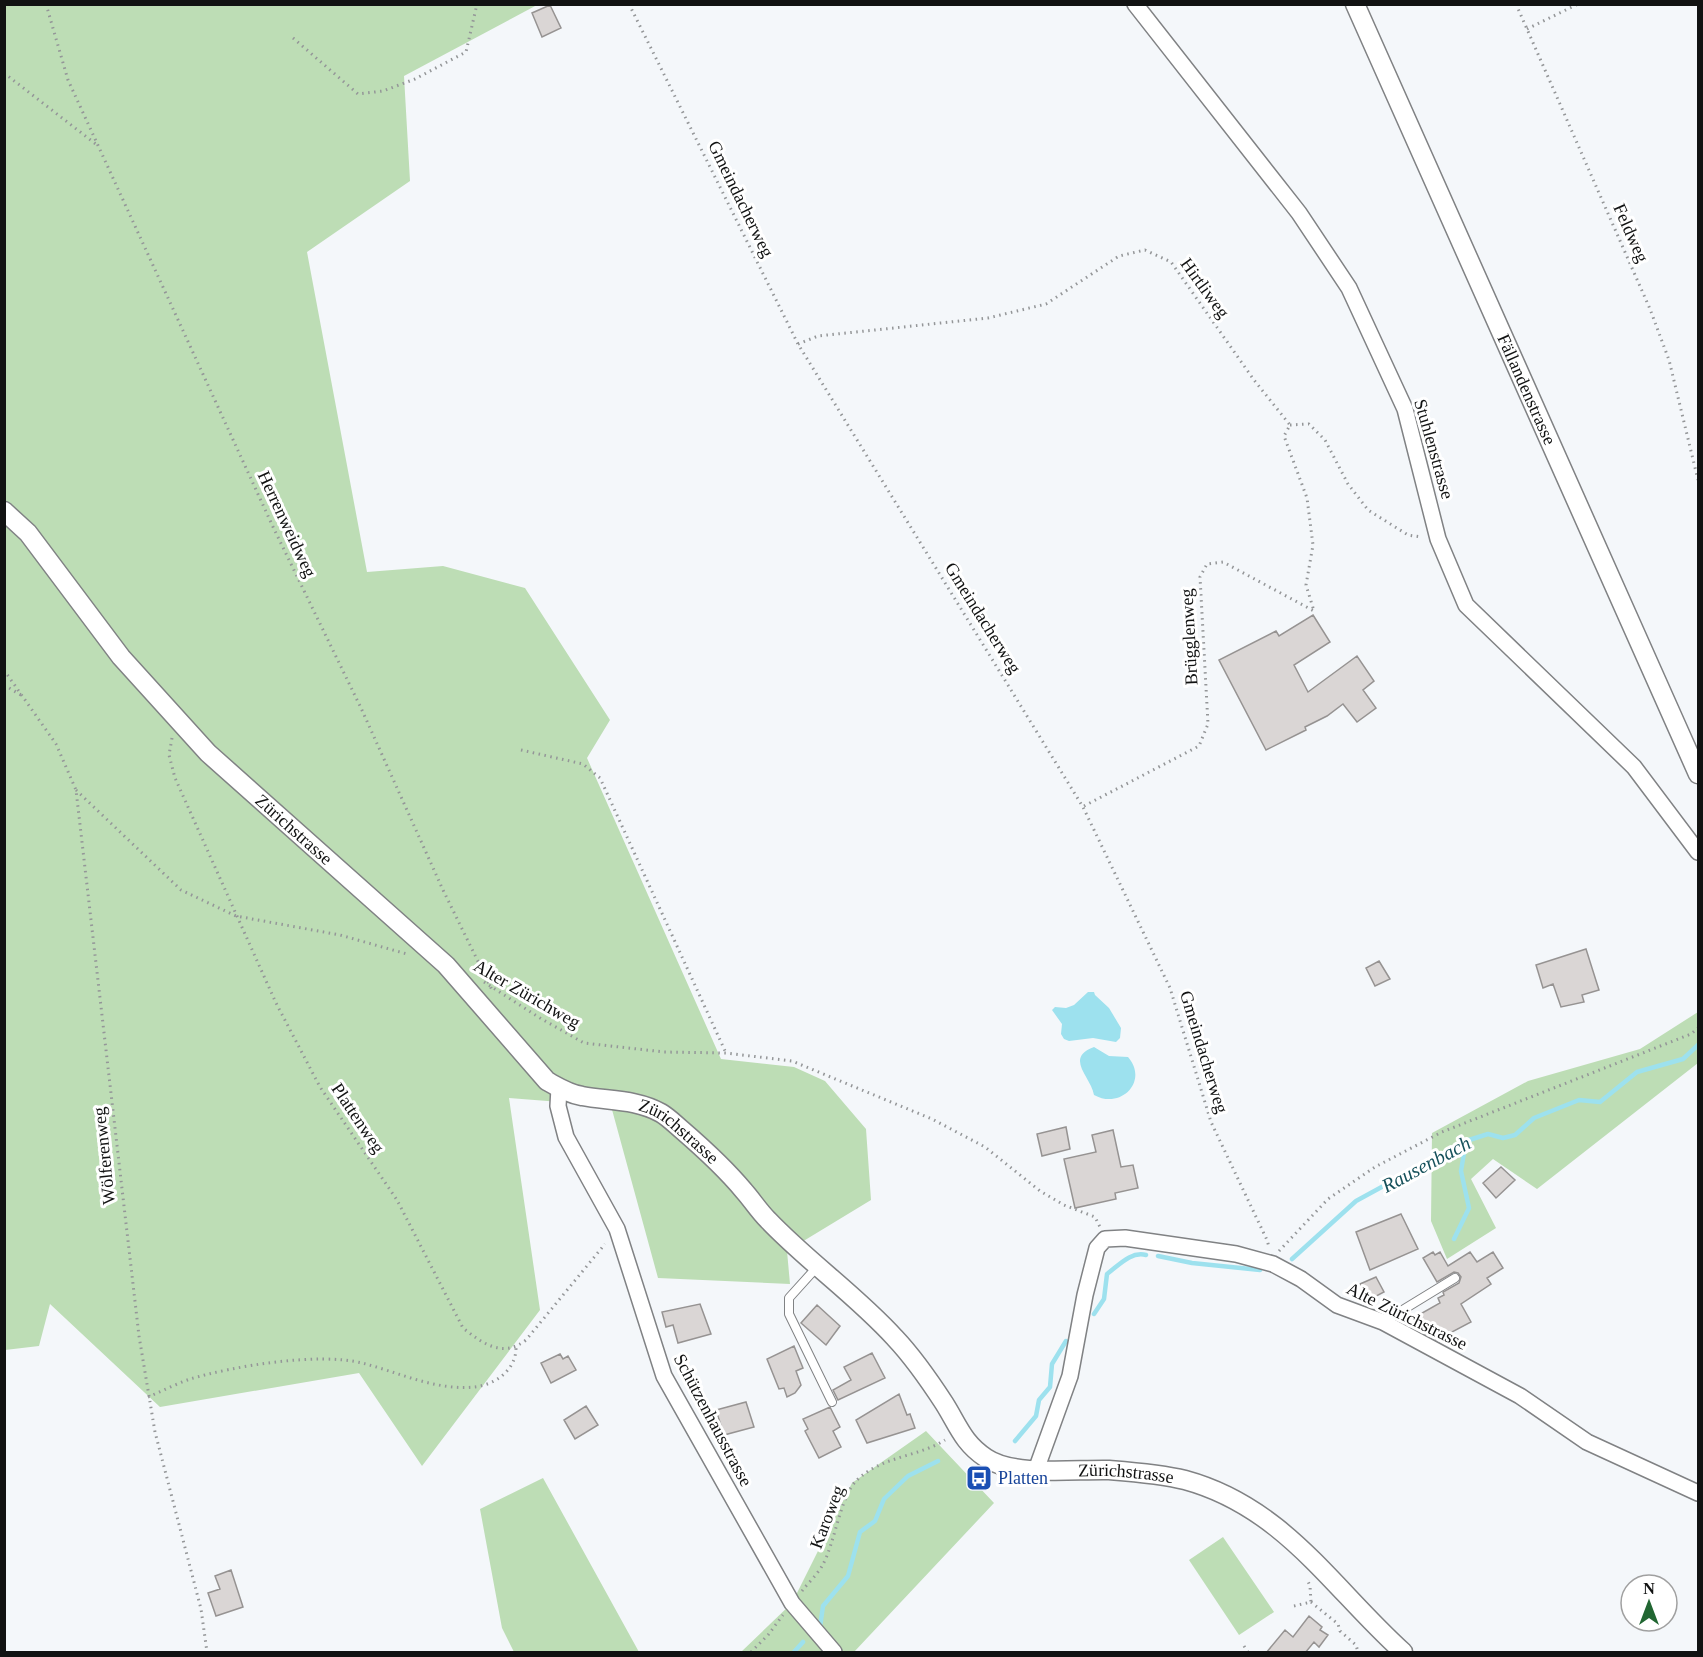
<svg xmlns="http://www.w3.org/2000/svg" width="1703" height="1657" viewBox="0 0 1703 1657" font-family="Georgia,serif">
<rect width="100%" height="100%" fill="#f4f7fa"/>
<path fill="#bdddb5" d="M4,5H537L404,76L410,181L307,252L367,572L443,566L525,588L610,720L587,758L721,1059L794,1067L825,1081L866,1129L871,1200L787,1251L790,1284L658,1278L611,1106L509,1098L540,1310L422,1466L359,1373L160,1407L50,1304L39,1346L5,1350Z
M1698,1012V1063L1537,1189L1493,1159L1471,1179L1496,1228L1447,1259L1431,1221L1432,1133L1528,1081L1640,1049Z
M926,1431L994,1503L854,1652H741L792,1603L852,1483Z
M543,1478L639,1652H514L502,1628L480,1509Z
M1223,1537L1274,1612L1239,1635L1189,1560Z"/>
<path fill="#9de1ee" d="M1088,992H1094L1095,995L1109,1008L1121,1028L1120,1038L1116,1042L1093,1038L1069,1041L1064,1039L1061,1034L1062,1024L1052,1010L1055,1007L1066,1008L1074,1005Z
M1094,1047L1109,1056L1128,1057C1149,1081 1121,1110 1094,1095C1091,1077 1064,1058 1094,1047Z"/>
<g fill="none" stroke-linecap="round" stroke-linejoin="round">
<path stroke="#9de1ee" stroke-width="4.5" d="M1454,1239L1469,1208L1461,1171L1466,1141
M1158,1256L1192,1263L1260,1270
M1292,1259L1356,1201L1466,1141L1488,1134L1503,1138L1515,1135L1534,1118L1579,1100L1600,1102L1637,1072L1683,1059L1698,1045
M1094,1314L1104,1299L1107,1274C1119,1265 1131,1251 1146,1255
M1015,1441L1036,1416L1039,1400L1050,1387L1052,1364L1066,1341
M820,1627L823,1606L848,1576L860,1532L875,1521L884,1499L908,1476L938,1461
M794,1652L803,1642"/>
</g>
<path fill="#dad6d5" stroke="#969392" stroke-width="1.5" d="M550,5L561,28L542,37L532,13Z
M1313,615L1330,642L1294,665L1308,692L1357,656L1374,681L1363,690L1376,708L1357,722L1343,704L1327,716L1305,727L1306,730L1266,750L1219,660L1276,631L1279,636Z
M1586,949L1599,990L1582,995L1584,1002L1561,1007L1553,984L1543,988L1536,965Z
M1379,961L1390,979L1375,986L1366,968Z
M1066,1127L1070,1149L1042,1156L1037,1134Z
M1113,1130L1121,1167L1133,1165L1138,1188L1115,1193L1116,1199L1075,1208L1064,1159L1096,1152L1092,1135Z
M1501,1167L1515,1180L1496,1198L1483,1183Z
M1401,1214L1418,1249L1370,1270L1356,1232Z
M1433,1252L1435,1255L1440,1252L1448,1266L1470,1252L1477,1262L1493,1252L1503,1268L1487,1278L1491,1284L1461,1304L1471,1322L1437,1340L1424,1333L1415,1317L1440,1303L1438,1298L1444,1295L1443,1292L1459,1283L1461,1277L1458,1273L1454,1272L1437,1282L1423,1258Z
M1376,1277L1384,1292L1367,1301L1360,1284Z
M700,1304L711,1334L678,1343L673,1325L666,1327L662,1312Z
M817,1305L840,1326L826,1345L801,1323Z
M794,1346L803,1368L796,1371L801,1385L795,1393L787,1397L784,1388L779,1389L767,1359Z
M872,1353L885,1378L838,1400L833,1390L851,1380L844,1367Z
M560,1354L563,1359L568,1356L576,1370L551,1383L541,1363Z
M899,1394L907,1415L910,1414L915,1428L867,1443L856,1420Z
M746,1402L754,1427L724,1435L716,1410Z
M586,1406L598,1425L575,1439L564,1420Z
M830,1407L840,1427L833,1431L841,1447L819,1458L805,1431L808,1429L803,1419Z
M231,1570L243,1607L216,1616L208,1593L220,1589L215,1576Z
M1309,1616L1322,1627L1320,1630L1328,1635L1319,1647L1314,1642L1305,1653H1266L1285,1630L1293,1637Z"/>
<g fill="none" stroke-linecap="round" stroke-linejoin="round">
<g stroke="#808284" stroke-width="10">
<path id="service" d="M817,1267L789,1298V1314L832,1402
M1383,1322L1455,1278"/>
</g>
<g stroke="#808284" stroke-width="18">
<path id="minor" d="M1135,4L1299,213L1349,288L1405,409L1438,539L1466,605L1634,767L1698,852
M559,1088L558,1106L566,1137L617,1229L664,1376L792,1603L834,1652
M1036,1470L1070,1376L1085,1295L1097,1248L1105,1239L1125,1238L1236,1254L1273,1264L1301,1279L1337,1305L1383,1322L1520,1396L1587,1442L1698,1493"/>
</g>
<g stroke="#808284" stroke-width="21">
<g id="tertiary">
<path id="s1" d="M1355,4L1698,774"/>
<path id="s2" d="M4,511L28,533L121,657L208,753L446,965L547,1081C558,1087 569,1094 582,1096C608,1101 636,1099 661,1113C668,1117 675,1124 682,1130C704,1149 725,1168 744,1191C752,1200 759,1211 768,1220C808,1262 856,1295 895,1338C914,1358 929,1380 944,1403C958,1425 963,1443 986,1458C1014,1477 1075,1469 1109,1470C1134,1472 1161,1474 1185,1480C1284,1507 1332,1588 1403,1652"/>
</g>
</g>
<path stroke="#949698" stroke-width="3" stroke-dasharray="1.5 4.5" stroke-linecap="butt" d="M46,4L68,80L274,529L361,708L443,890L493,992
M629,4L798,344L1083,807L1170,988L1211,1122L1267,1240L1269,1247
M1516,4L1650,309L1669,360L1698,480
M1527,29L1578,4
M293,38L358,94L383,91L415,79L466,52L477,4
M4,73L97,145
M798,344L818,336L988,318L1046,304L1119,256L1145,250L1171,262L1254,380L1290,425
M1290,425L1309,424L1325,440L1348,484L1368,510L1408,535L1421,537
M4,670L56,744L76,790L139,1336L155,1432L201,1609L207,1652
M4,685L21,695
M172,738L169,755L175,778L276,1003L320,1087L397,1200L463,1328C483,1344 503,1358 526,1340L605,1244
M521,750L583,764L600,778L726,1053
M76,790L181,890L236,916L340,935L407,954
M1084,806L1199,746L1208,724L1200,577L1207,564L1223,562L1314,611L1306,585L1313,545L1307,498L1284,436L1290,425
M484,982L540,1018L584,1043L664,1052L726,1053L792,1061L932,1119L985,1147L1040,1191L1064,1205L1095,1217L1100,1227
M1279,1251L1328,1199L1375,1167L1442,1132L1691,1034L1698,1028
M148,1397C162,1391 176,1384 190,1379C234,1366 318,1352 362,1363C398,1372 436,1391 474,1387C495,1385 516,1370 516,1348
M802,1591C808,1583 817,1575 822,1566C835,1544 840,1496 857,1480C882,1456 918,1457 945,1440
M1311,1602L1338,1624L1340,1631L1356,1645L1358,1652
M1294,1606L1311,1602L1310,1586L1307,1579
M1244,1646L1248,1652
M751,1652L768,1635L783,1615"/>
<use href="#service" stroke="#fff" stroke-width="8"/>
<use href="#minor" stroke="#fff" stroke-width="15"/>
<use href="#tertiary" stroke="#fff" stroke-width="18"/>
</g>
<defs>
<g id="bus-square" transform="scale(1.35)"><rect x="-9" y="-9" width="18" height="18" rx="4" fill="#1a4fb4" stroke="#fff"/><path d="M-5-6H5V4H4V6H2V4H-2V6H-4V4H-5ZM-3.5-4V0h7V-4ZM-3.5 1.2v1.5H-2V1.2ZM2 1.2v1.5H3.5V1.2Z" fill="#fff"/></g>
</defs>
<g fill-rule="evenodd">
<use href="#bus-square" x="979" y="1478"/>
</g>
<g text-anchor="middle" dominant-baseline="central" stroke-width="6" stroke-linejoin="round" paint-order="stroke">
<g font-size="18" fill="#111212" stroke="#fff">
<text transform="translate(741 199) rotate(64)">Gmeindacherweg</text>
<text transform="translate(1631 233) rotate(66)">Feldweg</text>
<text transform="translate(1205 288) rotate(54)">Hirtliweg</text>
<text stroke="none"><textPath href="#s1" startOffset="422">Fällandenstrasse</textPath></text>
<text transform="translate(1434 449) rotate(74)">Stuhlenstrasse</text>
<text transform="translate(287 524) rotate(65)">Herrenweidweg</text>
<text transform="translate(983 618) rotate(58)">Gmeindacherweg</text>
<text transform="translate(1189 637) rotate(-93)">Brügglenweg</text>
<text stroke="none"><textPath href="#s2" startOffset="432">Zürichstrasse</textPath></text>
<text transform="translate(527 994) rotate(30)">Alter Zürichweg</text>
<text transform="translate(1204 1052) rotate(73)">Gmeindacherweg</text>
<text transform="translate(358 1118) rotate(56)">Plattenweg</text>
<text stroke="none"><textPath href="#s2" startOffset="934">Zürichstrasse</textPath></text>
<text transform="translate(104 1156) rotate(-96)">Wölferenweg</text>
<text transform="translate(1407 1316) rotate(26)">Alte Zürichstrasse</text>
<text transform="translate(713 1420) rotate(62)">Schützenhausstrasse</text>
<text stroke="none"><textPath href="#s2" startOffset="1528">Zürichstrasse</textPath></text>
<text transform="translate(827 1517) rotate(-69)">Karoweg</text>
</g>
<g font-size="18" fill="#164399" stroke="#fff" text-anchor="start">
<text x="998" y="1478">Platten</text>
</g>
<g font-size="20" font-style="italic" fill="#16515b" stroke="#fff">
<text transform="translate(1426 1164) rotate(-28)">Rausenbach</text>
</g>
</g>
<rect width="1703" height="1657" fill="none" stroke="#111212" stroke-width="12"/>
<g transform="translate(1649 1603)"><circle r="28" fill="#ffffff" stroke="#a0a0a0" stroke-width="1.5"/>
<path d="M0-4.5L10 22L0 15L-10 22Z" fill="#216632"/>
<text y="-9" font-size="16" font-weight="bold" text-anchor="middle" fill="#111212">N</text>
</g>
</svg>
